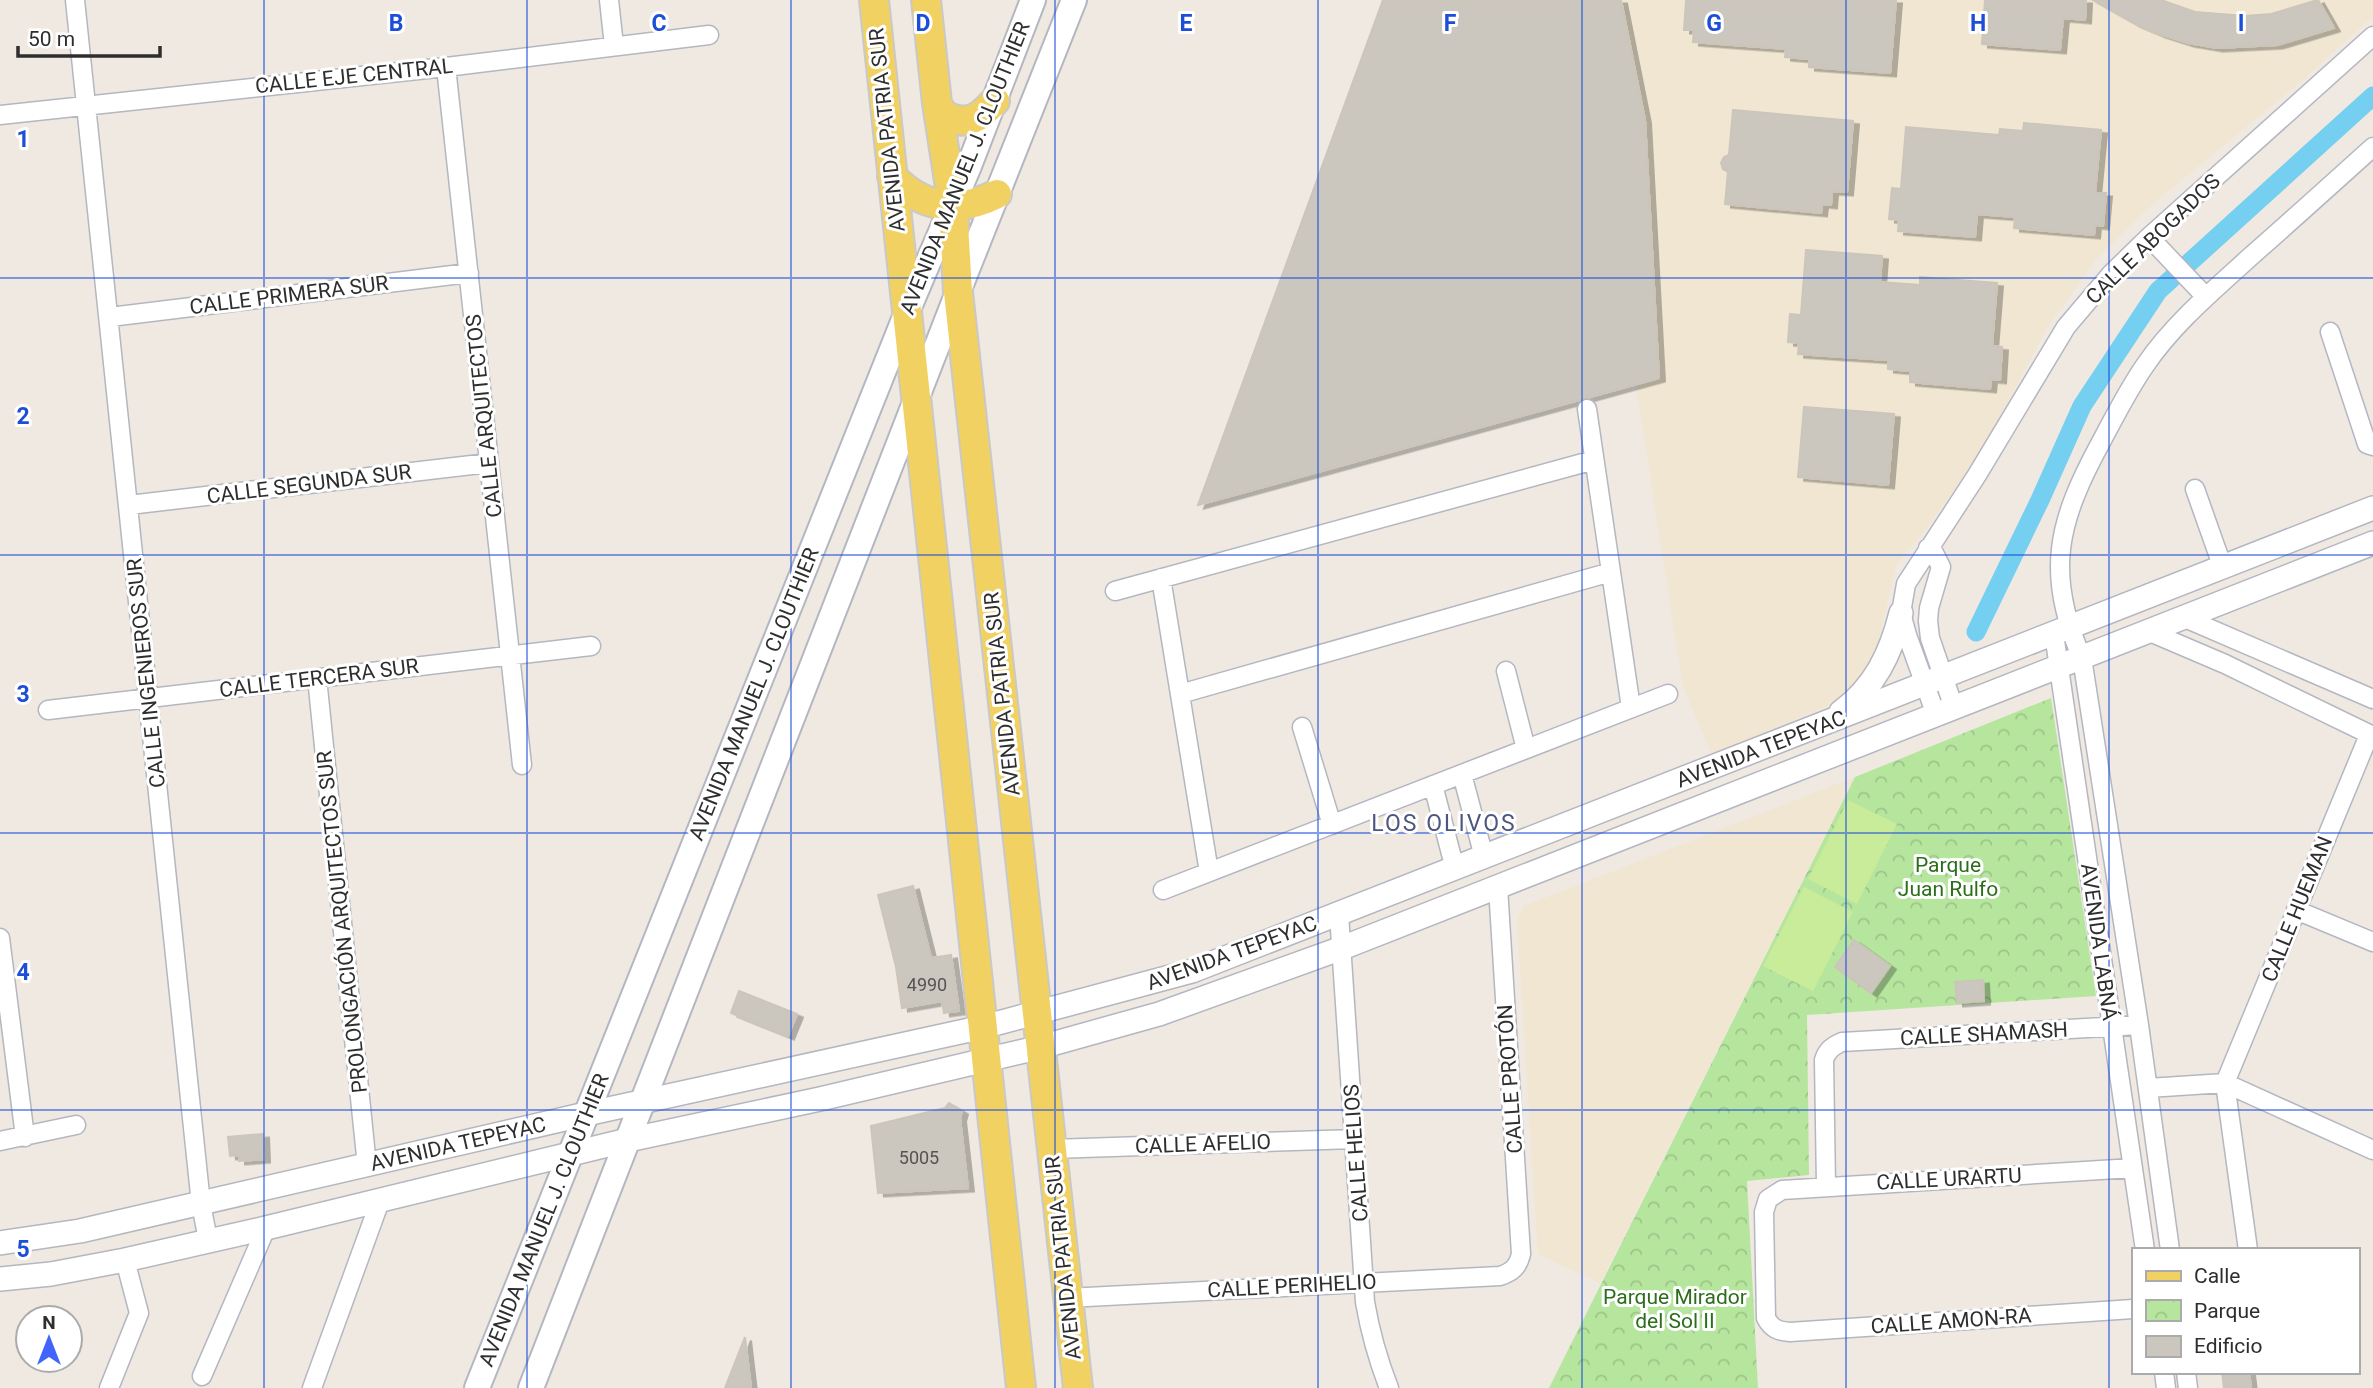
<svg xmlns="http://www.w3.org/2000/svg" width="2373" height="1388" viewBox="0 0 2373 1388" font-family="Roboto,sans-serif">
<defs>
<pattern id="park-crowns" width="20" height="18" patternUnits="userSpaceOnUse" patternTransform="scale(1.75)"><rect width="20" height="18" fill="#b6e59e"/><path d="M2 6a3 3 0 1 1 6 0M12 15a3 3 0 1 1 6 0" fill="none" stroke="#9dc588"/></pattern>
<filter id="shadow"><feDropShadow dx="6" dy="3.5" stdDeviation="0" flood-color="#0004"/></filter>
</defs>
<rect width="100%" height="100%" fill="#efe9e1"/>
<path fill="#f0e6d1" d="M1622,0H2373V16L2304,79L2155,202L2098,257L2047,328L1982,450L1927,528L1896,565L1877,649L1860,679L1832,704L1712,754L1683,687L1636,385L1659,378L1645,120Z
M1855,777L1600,1283L1538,1254L1517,921L1524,906Z"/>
<path fill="url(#park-crowns)" d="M2051,698L2096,996L1807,1015L1809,1175L1747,1181L1758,1388H1549L1855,777Z"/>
<path fill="#c9ec9a" d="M1848,800L1897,824L1857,904L1808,879Z
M1804,887L1853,912L1813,991L1763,966Z"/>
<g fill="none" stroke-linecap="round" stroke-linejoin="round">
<path stroke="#75cff0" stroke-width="19" d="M1976,632L2040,500L2082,406L2158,291L2373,96"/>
</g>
<path fill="#cbc7bf" stroke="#cbc5ba" stroke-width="2" filter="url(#shadow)" d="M1383,0H1621L1645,120L1659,378L1198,505Z
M1697,0H1896L1890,73L1809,67V59L1785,57L1786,49L1693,42L1694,30H1684L1686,1Z
M1985,0H2086L2085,20L2063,18L2060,50L1982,44Z
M2093,0H2161L2195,12L2245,16L2271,14L2318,0L2334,28L2277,45L2217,48L2188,43L2160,34L2134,23Z
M1733,110L1853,121L1847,192L1832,191L1831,205L1822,204L1821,213L1725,204L1728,172L1723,169L1721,163L1724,157L1729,155Z
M2024,123L2101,130L2095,193H2106L2103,226L2095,225L2094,235L2014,228L2015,217L1977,214L1975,237L1898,231L1899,220L1889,219L1892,188L1901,189L1906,127L1999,135L2000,129L2023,131Z
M1806,250L1882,256L1880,282L1920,285V277L1997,283L1992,346L2002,347L2000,380L1991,379L1990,389L1910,382V371L1888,369V360L1798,354L1799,343L1788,342L1790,314L1801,315Z
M1804,407L1894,414L1888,485L1798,477Z
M913,886L931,958L951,955L959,1011L944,1013L942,1001L902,1008L896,967L878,895Z
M1854,940L1890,966L1871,993L1835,967Z
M1983,980L1984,1001L1957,1003L1955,982Z
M739,991L797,1014L788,1036L731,1013Z
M949,1103L962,1111L960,1118L968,1188L878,1193L871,1126L945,1108Z
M263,1134L264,1159L239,1161V1155L230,1156L228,1137Z
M745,1337L751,1388H725Z
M2222,1372H2249L2251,1388H2224Z"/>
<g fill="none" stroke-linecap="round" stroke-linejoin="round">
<g stroke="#b4b7c1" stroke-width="21">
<path id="minor" d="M75,0L201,1204L208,1240
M609,0L614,46
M446,67L522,765
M0,115L446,67L709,35
M2149,237L2206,297
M110,317L469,273
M2330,332L2367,444L2373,446
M1587,409L1631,708
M2195,489L2223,568
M129,505L489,463
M1928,548L1934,553L1941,567L1929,608L1928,621L1930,638L1954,708
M1161,578L1209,872
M1115,591L1594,460
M2185,618L2373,699
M2150,632L2225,664L2373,736
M2054,634L2145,1250
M1506,671L1526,749
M317,678L367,1166
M1180,694L1611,572
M48,710L591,646
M1936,715L1907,635L1901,613L1906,584L1977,475L2066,327L2111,274L2149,237L2373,36
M1302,727L1332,825
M1462,774L1484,857
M1433,785L1455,869
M1163,890L1668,694
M2296,910L2373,942
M1339,914L1365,1302C1370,1331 1378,1360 1389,1388
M0,938L25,1137
M2225,1083L2369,735
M2225,1083L2248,1250
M2148,1088L2225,1083L2373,1150
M0,1141L76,1125
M1052,1149L1355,1139
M2133,1168L1782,1190L1768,1199L1764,1212L1766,1318C1772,1329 1778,1331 1790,1332L2133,1309
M1826,1186L1824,1060C1827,1050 1833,1046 1842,1042L2139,1025
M2170,1250L2139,1025L2082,658C2044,573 2058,521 2101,442C2115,416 2129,388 2146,364C2174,323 2214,290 2250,257C2291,221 2332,184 2373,147
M1067,1298L1500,1276C1512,1272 1518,1267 1521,1254L1498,887
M2164,1372L2166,1388
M2186,1372L2188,1388
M202,1376L266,1228
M109,1388L139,1313L125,1260
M312,1388L380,1201"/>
</g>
<g stroke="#b4b7c1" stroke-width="26">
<path id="tertiary" d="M1841,712C1875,687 1891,653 1901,613
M0,1243L80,1231L586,1114L983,1027L1192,971L2373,508
M0,1279L51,1274L125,1260L266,1228L628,1140L820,1099L1041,1047L1159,1014L1342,948L2373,543"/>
</g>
<g stroke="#b4b7c1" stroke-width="28">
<path id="secondary" d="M477,1388L907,312L969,166L1033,0
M531,1388L958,292L1074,0"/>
</g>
<g stroke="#c9c9c9" stroke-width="32">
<path id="primary" d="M874,0L1021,1388
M926,0L937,103L953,207L958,292L1078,1388
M937,103C942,119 962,125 977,117C984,113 990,106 995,101
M892,176C921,208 959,214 997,194"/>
</g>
<use href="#minor" stroke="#fff" stroke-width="18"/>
<use href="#tertiary" stroke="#fff" stroke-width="23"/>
<use href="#secondary" stroke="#fff" stroke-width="24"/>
<use href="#primary" stroke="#f2d163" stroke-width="28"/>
</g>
<path fill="none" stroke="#1d4ed8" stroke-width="2" stroke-opacity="0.55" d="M264,0V1388M527,0V1388M791,0V1388M1055,0V1388M1318,0V1388M1582,0V1388M1846,0V1388M2109,0V1388M0,278H2373M0,555H2373M0,833H2373M0,1110H2373"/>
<g text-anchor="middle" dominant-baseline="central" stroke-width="6" stroke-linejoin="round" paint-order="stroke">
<g font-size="18" fill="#555452">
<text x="927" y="984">4990</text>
<text x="919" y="1157">5005</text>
</g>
<g font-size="21" fill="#2e2e2e" stroke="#fff">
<text transform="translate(354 76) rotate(-6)">CALLE EJE CENTRAL</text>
<text transform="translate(887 130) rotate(-96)">AVENIDA PATRIA SUR</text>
<text transform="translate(965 168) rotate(-68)">AVENIDA MANUEL J. CLOUTHIER</text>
<text transform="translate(2153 239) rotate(-44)">CALLE ABOGADOS</text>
<text transform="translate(289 295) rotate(-7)">CALLE PRIMERA SUR</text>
<text transform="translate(484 416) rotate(-96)">CALLE ARQUITECTOS</text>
<text transform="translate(309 484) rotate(-7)">CALLE SEGUNDA SUR</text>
<text transform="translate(146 673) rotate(-96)">CALLE INGENIEROS SUR</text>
<text transform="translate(319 678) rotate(-7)">CALLE TERCERA SUR</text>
<text transform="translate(754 694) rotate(-68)">AVENIDA MANUEL J. CLOUTHIER</text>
<text transform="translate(1002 694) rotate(-96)">AVENIDA PATRIA SUR</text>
<text transform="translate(1761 749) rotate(-21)">AVENIDA TEPEYAC</text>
<text transform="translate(2297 909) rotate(-68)">CALLE HUEMAN</text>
<text transform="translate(342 922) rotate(-96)">PROLONGACIÓN ARQUITECTOS SUR</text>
<text transform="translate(2099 942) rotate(82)">AVENIDA LABNÁ</text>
<text transform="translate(1232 953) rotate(-20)">AVENIDA TEPEYAC</text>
<text transform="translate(1984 1034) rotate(-3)">CALLE SHAMASH</text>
<text transform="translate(1510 1079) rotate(-94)">CALLE PROTÓN</text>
<text transform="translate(458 1144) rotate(-13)">AVENIDA TEPEYAC</text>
<text transform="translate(1203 1144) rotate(-2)">CALLE AFELIO</text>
<text transform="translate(1356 1153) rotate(-94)">CALLE HELIOS</text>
<text transform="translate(1949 1179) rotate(-3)">CALLE URARTU</text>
<text transform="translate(544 1220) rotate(-68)">AVENIDA MANUEL J. CLOUTHIER</text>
<text transform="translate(1063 1258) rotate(-96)">AVENIDA PATRIA SUR</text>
<text transform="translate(1292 1286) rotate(-3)">CALLE PERIHELIO</text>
<text transform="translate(1951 1321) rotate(-4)">CALLE AMON-RA</text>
</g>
<g font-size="21" fill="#2c6e1b" stroke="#fff">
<text x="1948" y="865">Parque<tspan x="1948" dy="24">Juan Rulfo</tspan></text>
<text x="1675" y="1297">Parque Mirador<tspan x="1675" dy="24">del Sol II</tspan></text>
</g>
<g font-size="23" letter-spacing="2" fill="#4d5680" stroke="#fff">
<text x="1444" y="823">LOS OLIVOS</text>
</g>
</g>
<g font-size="23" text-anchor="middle" font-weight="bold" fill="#1d4ed8" stroke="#fff" stroke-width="6" stroke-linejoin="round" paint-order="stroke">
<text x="396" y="31">B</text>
<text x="659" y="31">C</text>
<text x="923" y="31">D</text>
<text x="1186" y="31">E</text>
<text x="1450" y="31">F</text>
<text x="1714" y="31">G</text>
<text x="1978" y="31">H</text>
<text x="2241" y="31">I</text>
<text x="23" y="147">1</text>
<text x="23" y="424">2</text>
<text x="23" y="702">3</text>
<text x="23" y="980">4</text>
<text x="23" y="1257">5</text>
</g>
<rect x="2132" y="1248" width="228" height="126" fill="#ffffff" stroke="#ababab" stroke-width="2"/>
<rect x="2146" y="1271" width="35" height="10" fill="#f2d163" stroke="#ababab" stroke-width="2"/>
<text x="2194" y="1283" font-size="21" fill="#2e2e2e">Calle</text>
<rect x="2146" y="1300" width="35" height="21" fill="url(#park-crowns)" stroke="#ababab" stroke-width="2"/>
<text x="2194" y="1318" font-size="21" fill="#2e2e2e">Parque</text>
<rect x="2146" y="1336" width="35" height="21" fill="#cbc7bf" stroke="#ababab" stroke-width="2"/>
<text x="2194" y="1353" font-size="21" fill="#2e2e2e">Edificio</text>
<g transform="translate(49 1339)"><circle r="33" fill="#ffffff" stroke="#ababab" stroke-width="2"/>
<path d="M0-5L12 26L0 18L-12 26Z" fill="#4264fb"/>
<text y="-10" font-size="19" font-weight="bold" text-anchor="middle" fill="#2e2e2e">N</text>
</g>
<path d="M18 46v10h142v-10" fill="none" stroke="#2e2e2e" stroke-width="3.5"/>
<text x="28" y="46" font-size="21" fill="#2e2e2e" stroke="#ffffff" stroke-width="5" paint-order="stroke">50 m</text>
</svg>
